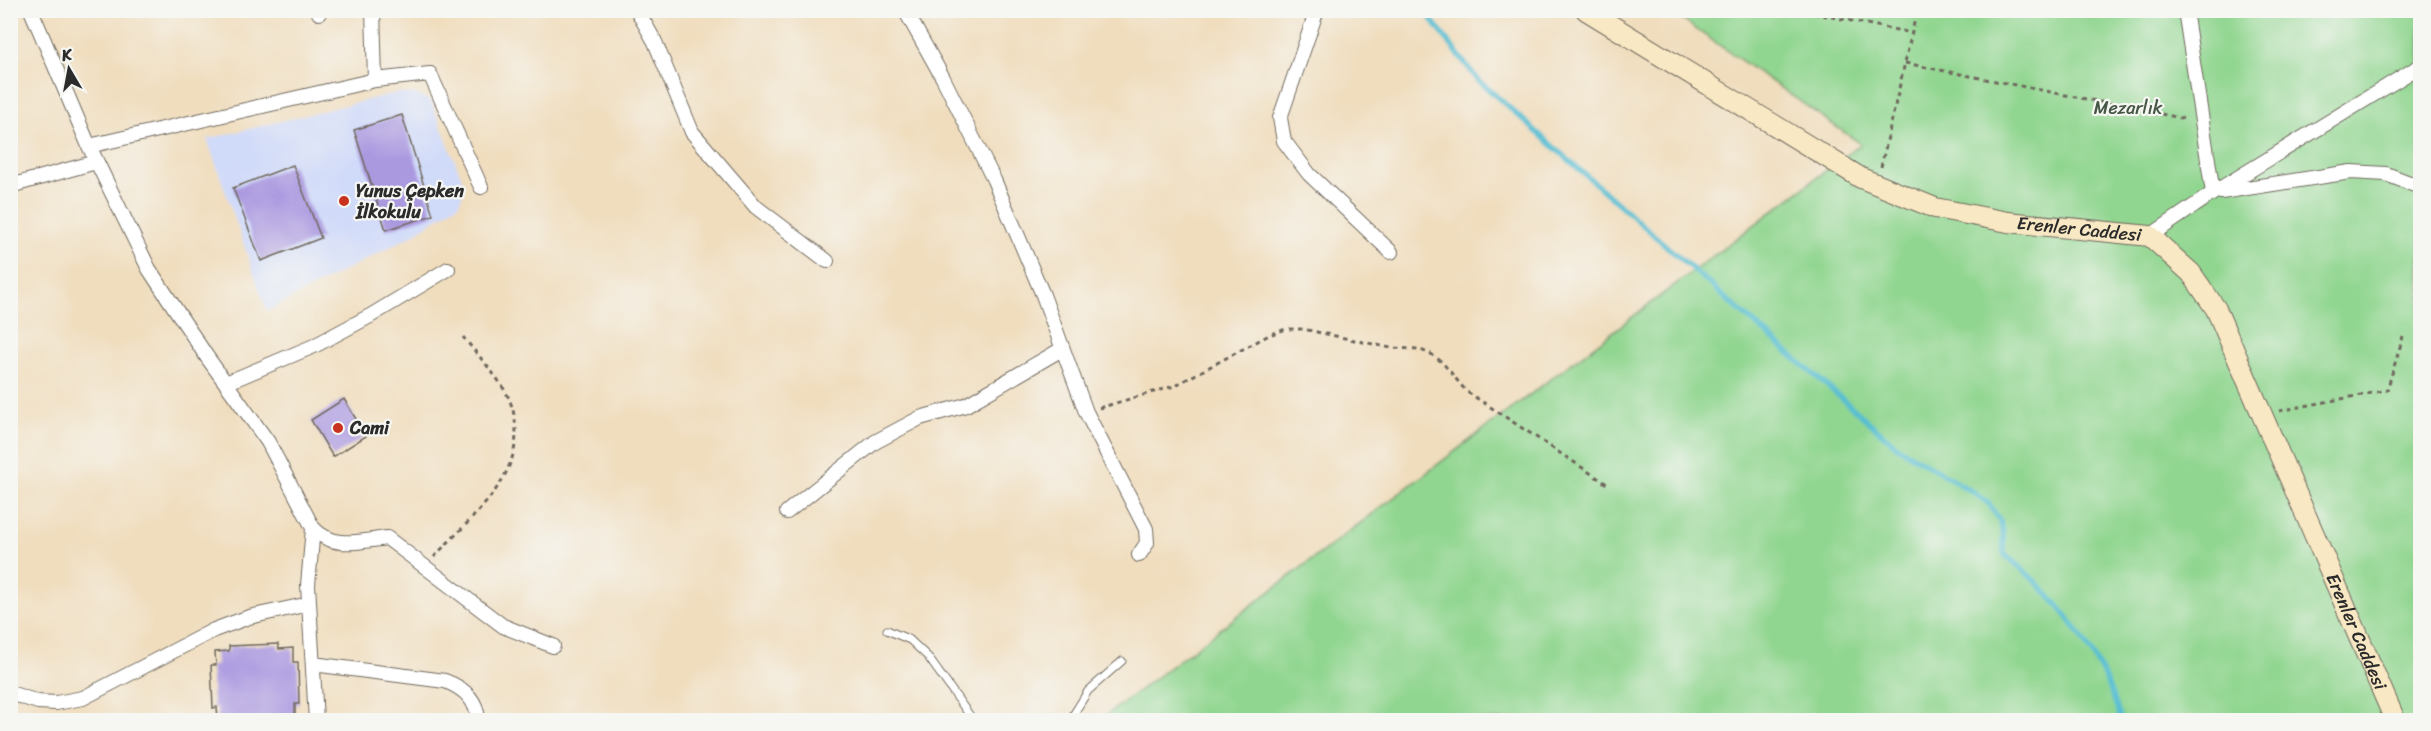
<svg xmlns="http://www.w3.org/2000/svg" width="2431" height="731" viewBox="0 0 2431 731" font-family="Sriracha,sans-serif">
<rect width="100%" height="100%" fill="#f6f6f2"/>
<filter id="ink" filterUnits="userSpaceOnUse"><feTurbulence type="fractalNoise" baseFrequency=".0167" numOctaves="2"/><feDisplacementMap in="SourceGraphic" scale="12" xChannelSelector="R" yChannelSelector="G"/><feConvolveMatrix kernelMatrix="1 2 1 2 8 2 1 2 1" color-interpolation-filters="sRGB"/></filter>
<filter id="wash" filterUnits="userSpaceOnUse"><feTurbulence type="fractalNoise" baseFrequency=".008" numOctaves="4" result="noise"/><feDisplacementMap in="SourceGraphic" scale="24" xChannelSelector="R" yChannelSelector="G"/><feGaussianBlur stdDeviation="1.35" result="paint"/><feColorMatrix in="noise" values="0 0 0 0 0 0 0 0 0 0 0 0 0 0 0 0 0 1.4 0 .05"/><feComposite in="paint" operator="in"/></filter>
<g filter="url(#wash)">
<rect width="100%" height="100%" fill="#f0ddbd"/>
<path fill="#d0daf9" d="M396,93L415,94L431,101L463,181L464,190L459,204L411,236L267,311L207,139Z"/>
<path fill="#91d690" stroke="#5e805e" stroke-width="1.5" d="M1670,11H2420V720H1100L1861,144Z"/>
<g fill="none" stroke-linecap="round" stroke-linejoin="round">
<path stroke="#56bed3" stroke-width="5" d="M1424,10L1478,80L1731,303L1899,448L1973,492L1989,504L2000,521L2003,532L2004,554C2060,598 2100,652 2121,720"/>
</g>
<g id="blocks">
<path fill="#ab99e0" d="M402,115L433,215L386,230L354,130Z
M293,165L321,238L261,261L233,188Z
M344,399L366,436L333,457L311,420Z
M278,644L279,649L293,648V662H298L299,704H295V718H282V720H218L217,707L213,708L211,665H216L215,652L229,651V646Z"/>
</g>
</g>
<g filter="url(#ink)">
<use href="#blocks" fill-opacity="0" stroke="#70695e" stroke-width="1.5"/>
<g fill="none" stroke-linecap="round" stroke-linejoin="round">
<g stroke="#70695e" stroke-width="9">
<path id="lane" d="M887,630L910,640L928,657L973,720
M1070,720L1088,691L1122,661"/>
</g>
<g stroke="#70695e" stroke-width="16">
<path id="street" d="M31,10L89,146L149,269L207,357L268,442L313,528C333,550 360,541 387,538L503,626L553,646
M319,10V13
M373,10L375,80L430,74L481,187
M637,10L655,42L692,132L756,207L827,261
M905,10L943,78L994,180L1043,295L1086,412L1146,529L1147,543L1139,555
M1317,10L1280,118L1284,141L1309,174L1391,252
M2185,10L2213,193
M89,146L375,80
M10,186L96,162
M2221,192L2351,172L2386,174L2420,187
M2150,236L2213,193L2420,66
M226,383L314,346L370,316L448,269
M787,512L875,442L920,418L966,405L1062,349
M313,528L308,585L316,720
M313,664L445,681C464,688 477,700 478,720
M10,693L38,702L56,703L83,698L214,630L249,617L309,604"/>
</g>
<g stroke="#70695e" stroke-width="22">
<g id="secondary">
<path id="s1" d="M1586,10L1861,178L1935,208L2008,222L2150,236L2191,273L2216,309L2395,720"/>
</g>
</g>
<path stroke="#70695e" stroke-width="3" stroke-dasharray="4.5 4.5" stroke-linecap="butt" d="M1796,10L1912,33
M1905,63L2186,119
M1881,167L1917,10
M1099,408L1174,386L1269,335L1286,329H1303L1391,348L1418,349L1431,354L1442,362L1466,391L1607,484
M2279,411L2387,390L2403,337
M434,557C476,512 535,469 510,401C503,382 476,353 463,337"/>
<use href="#lane" stroke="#fff" stroke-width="7"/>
<use href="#street" stroke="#fff" stroke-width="14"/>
<use href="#secondary" stroke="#f8e8c3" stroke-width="20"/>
</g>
</g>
<g fill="#c8321e" stroke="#f6f6f2" stroke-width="2">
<circle cx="344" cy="201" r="6"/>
<circle cx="338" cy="428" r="6"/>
</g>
<g text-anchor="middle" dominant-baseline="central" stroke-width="4.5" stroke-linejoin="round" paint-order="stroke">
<g font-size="18" fill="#445644" stroke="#f6f6f2">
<text x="2128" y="108">Mezarlık</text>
</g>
<g font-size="18" font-weight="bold" fill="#2b2b2b" stroke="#f6f6f2" text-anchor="start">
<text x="356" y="191">Yunus Çepken<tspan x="356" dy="21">İlkokulu</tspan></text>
<text x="350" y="428">Cami</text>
</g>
<g font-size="18" fill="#2b2b2b" stroke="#f6f6f2">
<text stroke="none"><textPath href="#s1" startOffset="548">Erenler Caddesi</textPath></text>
<text stroke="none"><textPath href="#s1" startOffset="1070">Erenler Caddesi</textPath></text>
</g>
</g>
<rect width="2431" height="731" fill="none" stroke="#f6f6f2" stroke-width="36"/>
<g transform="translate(69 69) rotate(350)" stroke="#f6f6f2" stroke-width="4.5" paint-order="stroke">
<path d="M0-4.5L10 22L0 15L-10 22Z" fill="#2b2b2b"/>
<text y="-9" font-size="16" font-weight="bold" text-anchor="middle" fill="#2b2b2b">K</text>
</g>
</svg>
